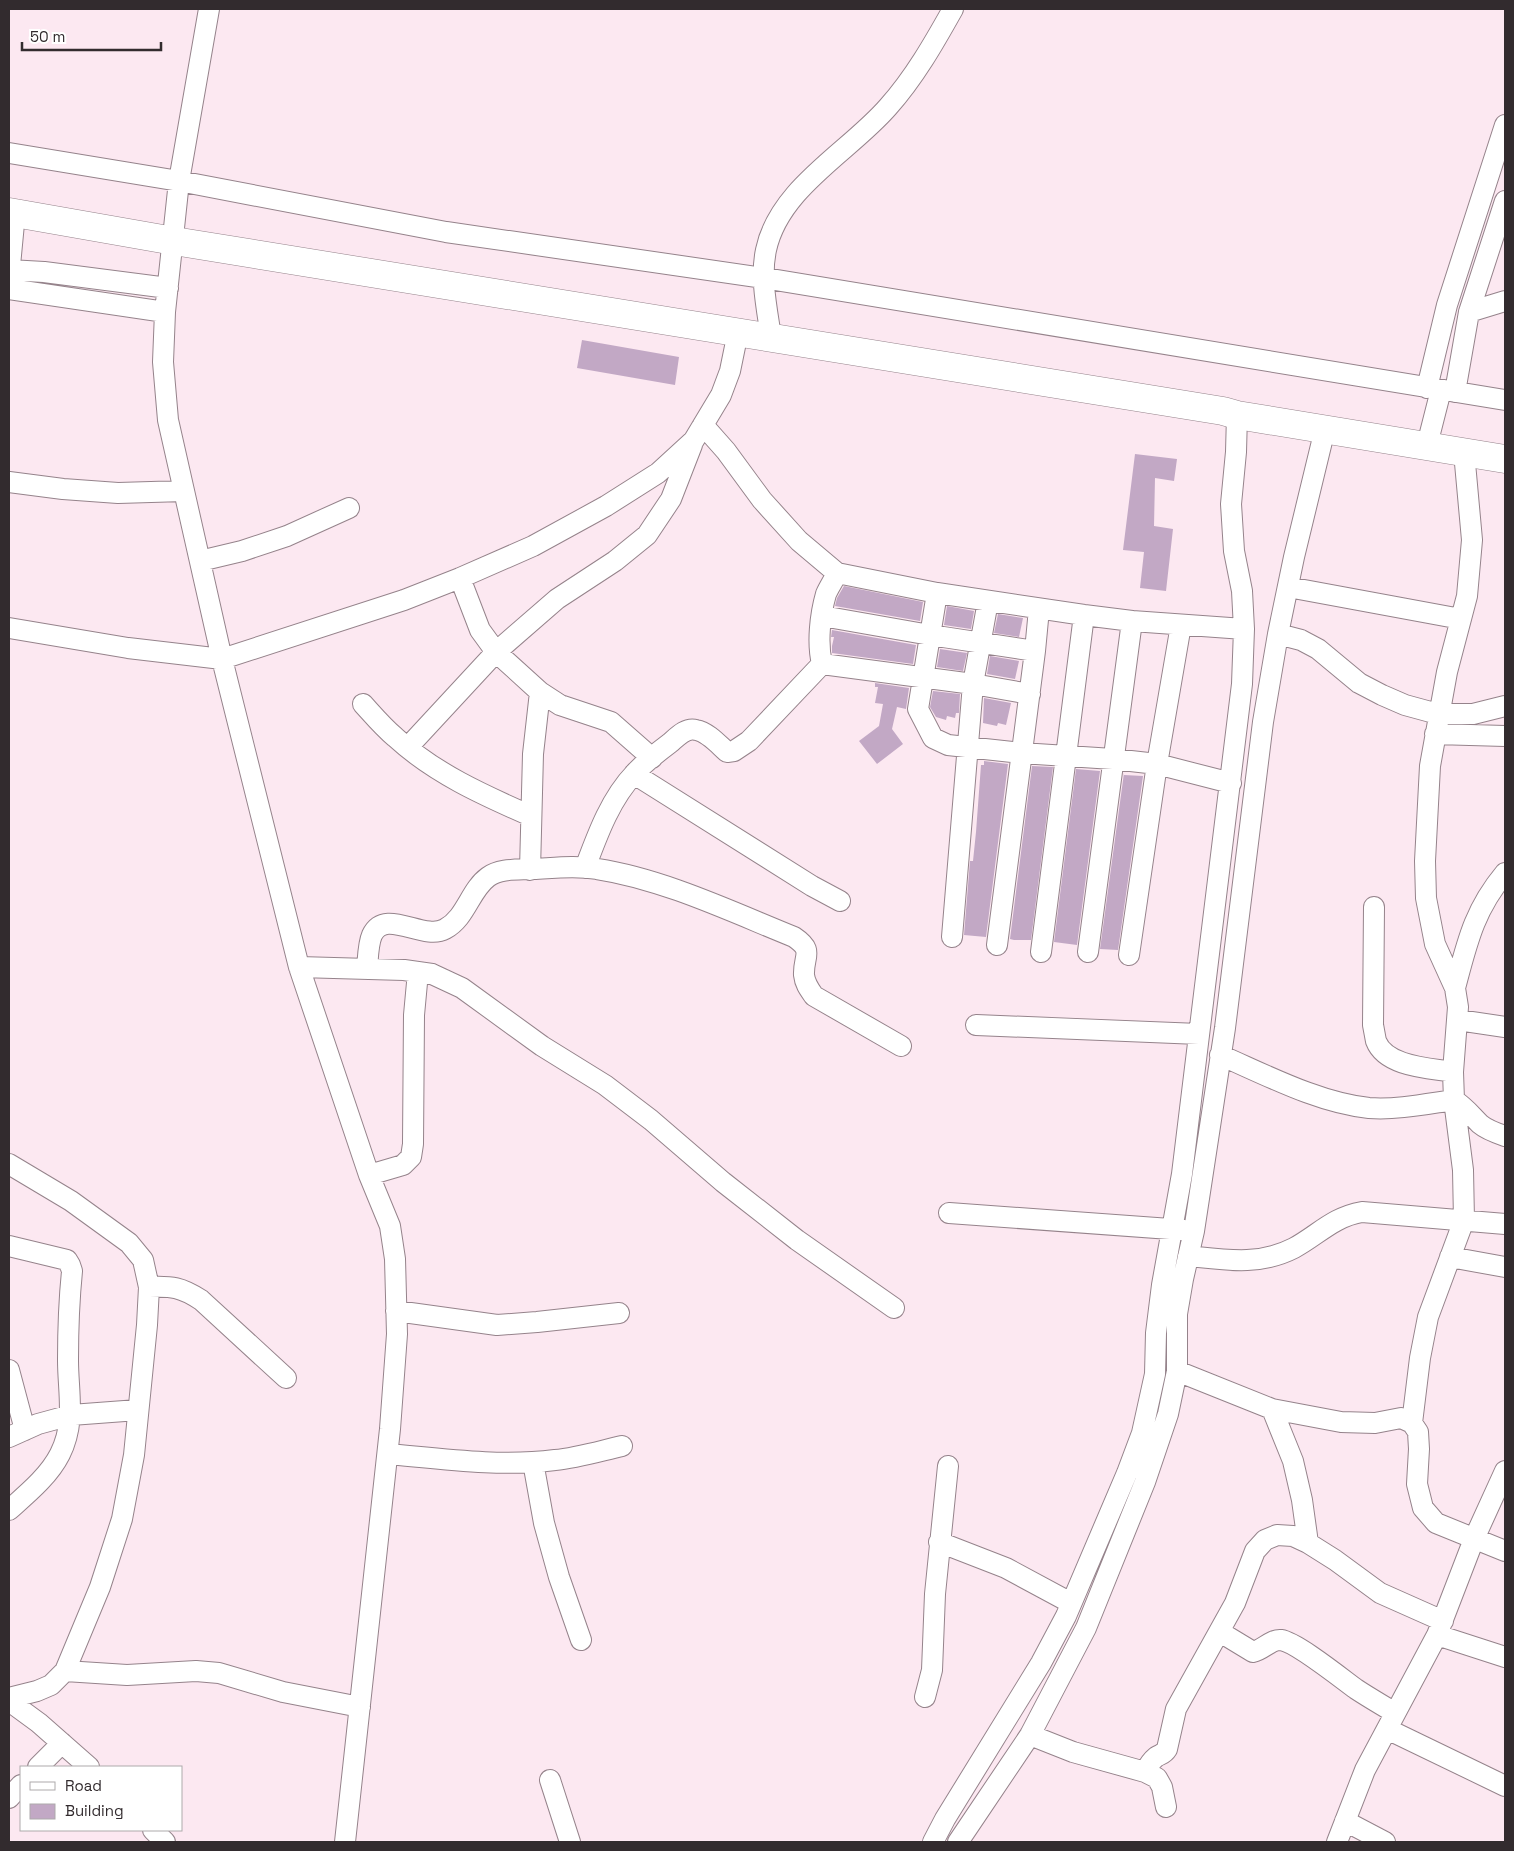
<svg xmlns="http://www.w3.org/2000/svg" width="1514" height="1851" viewBox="0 0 1514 1851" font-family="'Space Grotesk',sans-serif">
<rect width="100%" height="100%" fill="#fce8f1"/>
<path fill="#c2a8c5" d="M582,340L679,357L675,385L577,368Z
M1135,454L1177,459L1174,481L1155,478L1154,526L1173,529L1166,591L1140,588L1144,552L1123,550Z
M844,586L923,602L920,621L835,606L837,598Z
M947,606L974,611L971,629L944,625Z
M998,614L1023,618L1019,637L994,633Z
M832,630L916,645L913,664L832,653V646L834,637H831Z
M940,649L967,653L963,671L937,667Z
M990,656L1019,661L1015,679L987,674Z
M875,683L909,688L906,709L897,707L892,729L903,744L877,764L859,741L879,726L883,704L875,703L878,687H875Z
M933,691L960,694L959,713H956L955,718L947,716L946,720L936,717L930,707Z
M984,698L1011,703L1006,725L998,723L997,726L983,723Z
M984,761L1008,764L986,937L964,935L970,861H973L976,832L981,765H984Z
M1032,766L1053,767L1031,940H1014L1010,939Z
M1076,769L1100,771L1077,945L1054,942Z
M1124,773V775L1143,776L1118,950L1100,949Z"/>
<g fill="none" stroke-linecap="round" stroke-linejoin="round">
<g stroke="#95838b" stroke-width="22">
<path id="street" d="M209,9L179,181L165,312L163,362L168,420L222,659L299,967L369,1175L390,1226L395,1259L397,1334L390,1429L345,1842
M9,153L179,181L446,232L764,278L1505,400
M9,270L44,272L168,288
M9,276L15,213
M9,289L165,312
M1469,312L1505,301
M771,337C767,309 760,278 766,250C779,188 849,152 888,107C914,78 934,43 953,9
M1427,388L1447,305L1505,125
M1455,392L1469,312L1505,201
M703,425L726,451L762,500L799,541L837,573L937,593L1084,615L1132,621L1244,629
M1427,445L1441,390
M9,482L63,489L118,493L184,491
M200,561L242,551L287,536L349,508
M837,573C834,580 829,587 826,594C820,615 817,643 822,664L973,684L1030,694
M460,578L480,630L496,652L540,692L560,705L611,722L652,758
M1288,587L1461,619
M937,593L918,709L933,738L948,745L1021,753L1113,759L1157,764L1231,783
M822,616L930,635L1035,651
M9,628L128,648L222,659L404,600L460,578L533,546L606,506L658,473L694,440L721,395L730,371L738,332
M1278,634L1301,640L1318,649L1359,683L1382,695L1405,705L1438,714H1473L1505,706
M363,704C373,715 383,727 395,737C434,773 483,795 531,816
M1435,734L1505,736
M408,747L496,652L557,599L615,561L647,535L671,499L692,445
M634,774L812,886L840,901
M585,868C597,836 610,799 635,773C645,762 658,752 670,743C677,737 686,727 696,730C708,732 719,745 727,752L734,751L749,741L822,664
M530,870L533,754L540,692
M1374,907L1373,1025C1374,1030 1375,1036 1376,1041C1386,1067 1430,1068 1453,1072
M952,937L973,684L988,601
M997,945L1035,651L1039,609
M1041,952L1084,615
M1088,952L1132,621
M1129,955L1157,764L1181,625
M299,967L404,970L432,974L462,988L542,1046L605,1085L651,1120L723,1182L797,1240L894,1308
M367,969C368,958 368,944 372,935C385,907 423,941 445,929C466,918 470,890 488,877C500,868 519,870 533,869C554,868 576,865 597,869C663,879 732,912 794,937C815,951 803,956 804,975C805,984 809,989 814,996L901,1046
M1455,988C1467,943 1474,910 1505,873
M1458,1020L1505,1027
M976,1025L1199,1034
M1220,1055C1266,1075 1319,1103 1369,1108C1397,1110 1426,1104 1454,1100C1465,1107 1471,1115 1480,1124C1487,1130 1496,1133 1505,1136
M9,1164L71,1201L129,1243L143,1260L149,1287L147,1325L134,1455L122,1519L100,1587L65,1671L51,1685L37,1691L9,1698
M369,1175L403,1165L411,1157L413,1144L414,1015L418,972
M949,1213L1184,1230
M9,1246L67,1260L70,1265L72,1271C69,1301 68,1330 68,1360C68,1393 76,1422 60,1454C49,1476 27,1494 9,1510
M1188,1256C1226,1260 1259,1266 1294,1248C1318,1235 1333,1217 1362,1212L1505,1224
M1450,1257L1505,1267
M149,1287C172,1286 181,1287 201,1300L286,1378
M396,1311L497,1325L537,1322L619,1313
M9,1370L25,1430
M1177,1371L1272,1409L1341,1422L1375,1423L1401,1418L1412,1423L1418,1432L1419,1449L1417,1484L1423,1508L1436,1523L1505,1551
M1272,1409L1293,1461L1302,1500L1308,1543
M1412,1423L1420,1358L1428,1317L1464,1220L1463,1170L1454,1100L1453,1072L1458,1007L1455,988L1435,944L1426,898L1425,861L1430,766L1447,672L1467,596L1472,540L1464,452
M9,1437L38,1424L71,1415L138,1410
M388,1454C443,1459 500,1467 555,1460C577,1458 600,1451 622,1446
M533,1462L544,1523L559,1577L581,1640
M939,1542L1006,1568L1071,1603
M1220,1632L1253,1652C1263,1650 1271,1639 1281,1640C1296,1642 1341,1678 1356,1689C1368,1697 1382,1705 1395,1713
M1437,1635L1505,1657
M65,1671L127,1675L196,1671L219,1673L283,1692L360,1707
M925,1697L932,1670L935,1594L948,1466
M9,1701L39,1723L89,1767
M1387,1729L1505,1786
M1030,1735L1073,1752L1145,1772L1157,1778L1162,1787L1166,1807
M38,1767L62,1743
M1145,1772C1148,1766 1151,1761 1156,1757C1161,1754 1164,1754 1167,1749L1176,1709L1235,1603L1255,1551L1265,1540L1277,1535L1293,1536L1308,1543L1335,1560L1380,1593L1443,1621
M550,1780L570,1842
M9,1798L21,1785
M1345,1821L1385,1842
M153,1830L165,1842
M933,1842L945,1819L1041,1663L1066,1616L1127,1473L1142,1433L1155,1374L1156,1333L1162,1285L1182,1174L1242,684L1244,629L1242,591L1234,551L1231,504L1236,452L1237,415
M958,1842L1030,1735L1086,1628L1145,1482L1168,1414L1177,1371V1314L1183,1279L1194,1231L1225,1028L1263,722L1278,634L1294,557L1325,429
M1337,1842L1365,1770L1437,1635L1474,1539L1505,1471"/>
</g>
<g stroke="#95838b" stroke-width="29">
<path id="secondary" d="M9,212L174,241L1223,411L1237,415L1505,459"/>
</g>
<use href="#street" stroke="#fff" stroke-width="20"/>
<use href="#secondary" stroke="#fff" stroke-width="28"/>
</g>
<rect width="1514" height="1851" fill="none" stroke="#322b2e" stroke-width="20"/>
<rect x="20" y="1766" width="162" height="65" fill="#ffffff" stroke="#adaaab"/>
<rect x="30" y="1782" width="25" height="8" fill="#ffffff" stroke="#adaaab"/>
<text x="65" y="1791" font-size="15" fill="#322b2e">Road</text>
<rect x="30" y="1804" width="25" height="15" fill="#c2a8c5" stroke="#adaaab"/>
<text x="65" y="1816" font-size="15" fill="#322b2e">Building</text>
<path d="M22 42v8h139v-8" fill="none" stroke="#322b2e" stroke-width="2.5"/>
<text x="30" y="42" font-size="15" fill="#322b2e" stroke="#ffffff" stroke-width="4" paint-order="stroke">50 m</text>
</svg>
